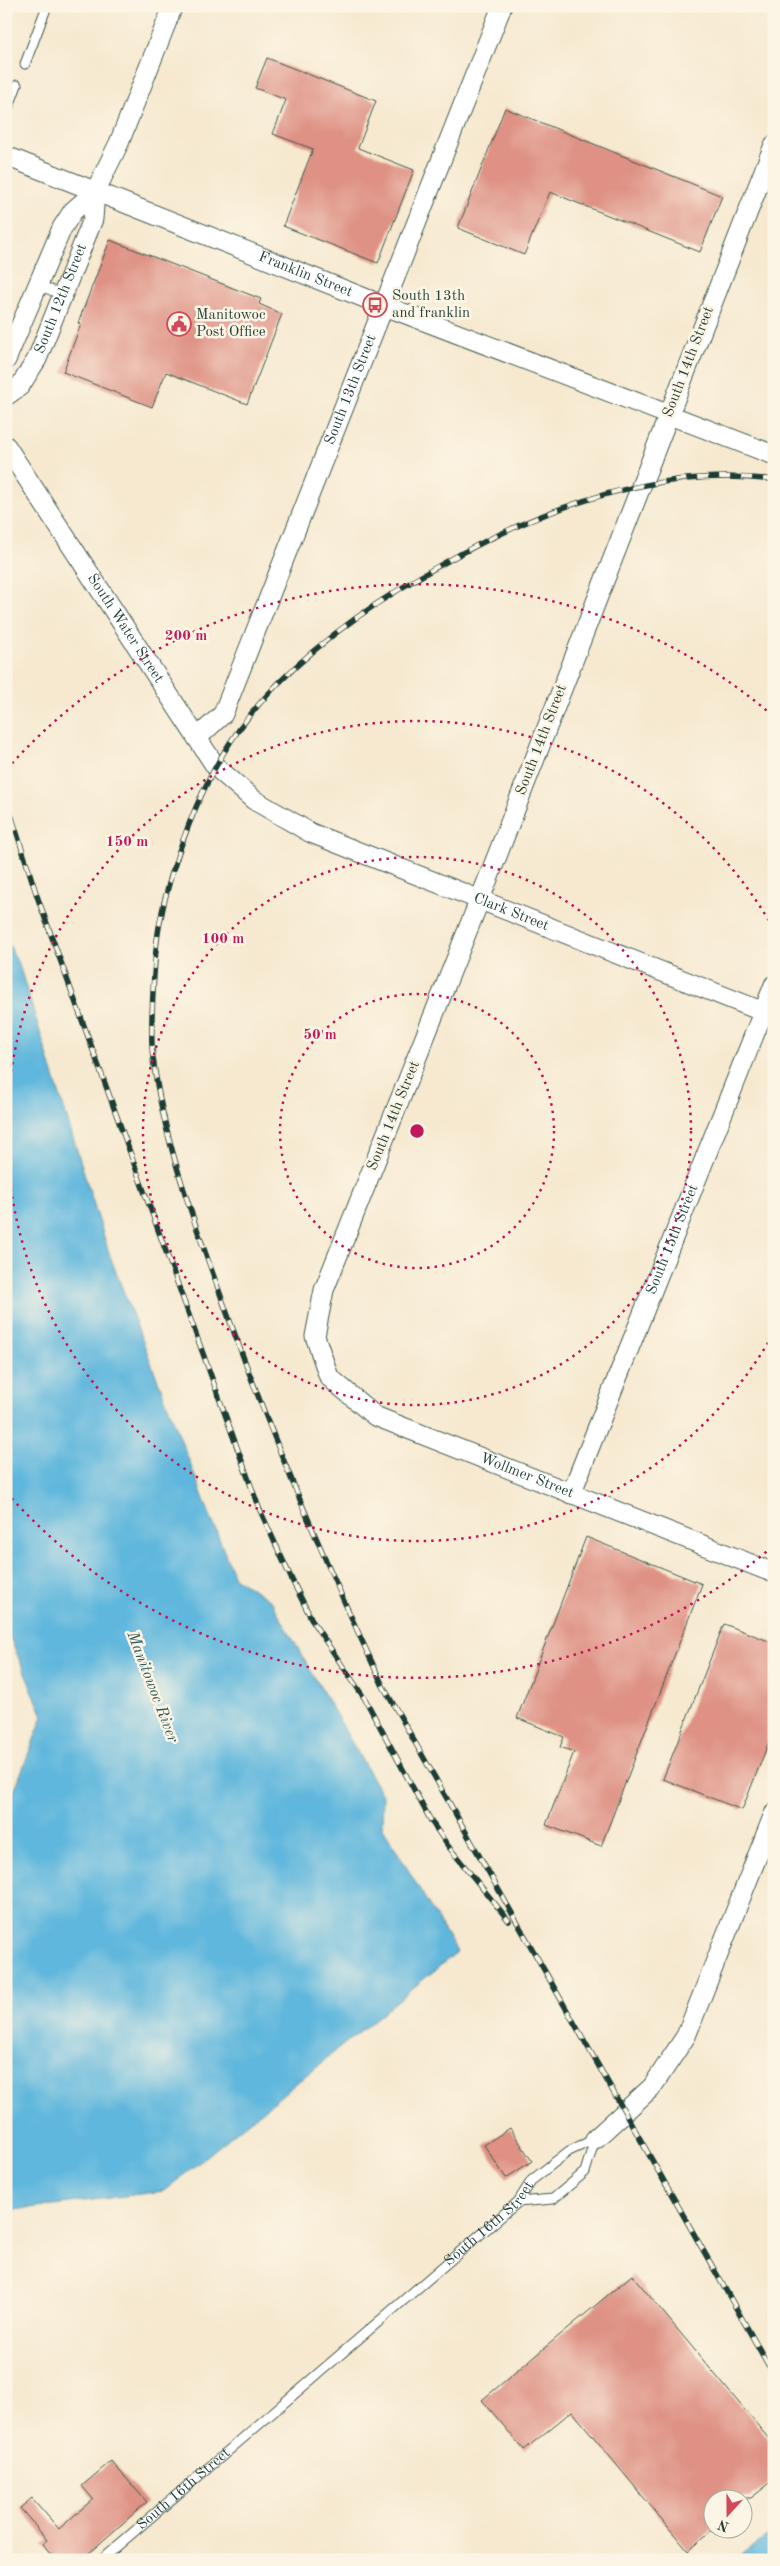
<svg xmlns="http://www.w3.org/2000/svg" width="780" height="2566" viewBox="0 0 780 2566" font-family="'Old Standard TT',serif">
<rect width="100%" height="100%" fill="#fcf5e5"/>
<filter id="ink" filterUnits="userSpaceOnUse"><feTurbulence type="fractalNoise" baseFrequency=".02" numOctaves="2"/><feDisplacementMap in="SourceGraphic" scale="10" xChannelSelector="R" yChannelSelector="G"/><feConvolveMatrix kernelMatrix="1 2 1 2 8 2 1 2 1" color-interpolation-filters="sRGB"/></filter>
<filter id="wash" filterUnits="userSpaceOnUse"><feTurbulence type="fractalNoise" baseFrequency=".0096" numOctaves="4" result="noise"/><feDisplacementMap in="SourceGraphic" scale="20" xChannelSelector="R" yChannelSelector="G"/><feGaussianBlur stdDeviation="1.12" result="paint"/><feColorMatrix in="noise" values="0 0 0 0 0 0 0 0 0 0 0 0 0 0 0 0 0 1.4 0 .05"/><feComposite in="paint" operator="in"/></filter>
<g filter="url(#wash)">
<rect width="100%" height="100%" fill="#f6e9d0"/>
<path fill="#60b7dd" stroke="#407a88" d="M6,938L20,968L111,1259L234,1577L271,1601L383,1797L382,1826L457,1952L164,2191L6,2211V1812L43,1716L6,1628Z
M774,2532V2560H734Z"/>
<g id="blocks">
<path fill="#de9184" d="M267,58L376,101L358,148L414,170L378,263L283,226L313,149L273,134L286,100L255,88Z
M505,108L722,196L700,252L550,192L524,255L458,228Z
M110,240L261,299L259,304L282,314L247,404L166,372L152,407L63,372L81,324L78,323Z
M586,1537L702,1584L601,1846L546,1825L574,1752L560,1747L564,1737L517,1718Z
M724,1624L774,1643V1729L742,1810L663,1779Z
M510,2128L532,2161L506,2178L484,2145Z
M632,2275L774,2445V2480L751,2498H712V2530L688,2551L572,2411L524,2450L482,2400Z
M111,2461L147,2502L81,2560H55L42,2544L47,2540L20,2508L32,2498L59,2529L93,2499L82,2486Z"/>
</g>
</g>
<g filter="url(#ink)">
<use href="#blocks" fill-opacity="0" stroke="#3f574b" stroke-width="1"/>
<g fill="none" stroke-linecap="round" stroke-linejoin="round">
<g stroke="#3f574b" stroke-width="11">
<g id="lane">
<path d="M25,64L47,6"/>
<path d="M6,114L17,85"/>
<path d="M38,285L63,295"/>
<path d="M518,2202L553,2199L585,2172L595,2139"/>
<path id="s1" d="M101,2560L518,2202L532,2180L569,2151L595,2139"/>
</g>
</g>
<g stroke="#3f574b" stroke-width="21">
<g id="street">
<path id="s2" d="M774,145L490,874L324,1290L315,1336L329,1377L375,1416L774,1573"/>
<path id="s3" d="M6,156L385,306L774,455"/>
<path d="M6,360L62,228L73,211L95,192"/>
<path id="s4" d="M6,396L20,386L37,359L93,219L95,192L119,143L173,6"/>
<path id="s5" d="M6,446L216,767L254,800L311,833L774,1016"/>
<path id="s6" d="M197,738L223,714L502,6"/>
<path id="s7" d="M571,1494L774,985"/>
<path d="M595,2139L652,2087L686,2036L774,1814"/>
</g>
</g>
<use href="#lane" stroke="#fff" stroke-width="9"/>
<use href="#street" stroke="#fff" stroke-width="19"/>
<g stroke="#1f3d34" stroke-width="5.5">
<path id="rail" d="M774,480C644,463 511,520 403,587C344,623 278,674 238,731C201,782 170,865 159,927C154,956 153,988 152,1017C152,1031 151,1044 153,1058C165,1150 200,1237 231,1324C276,1448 327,1567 383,1686L774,2375
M6,799L37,896L259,1508L292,1580L314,1624L365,1699L431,1821L448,1846L509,1921"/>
</g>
<use href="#rail" stroke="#fcf5e5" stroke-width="4" stroke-dasharray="11" stroke-linecap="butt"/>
</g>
</g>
<g fill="none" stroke="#c2185b" stroke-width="2.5" stroke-dasharray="2.5 5">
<circle cx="417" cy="1131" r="137"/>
<circle cx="417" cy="1131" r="274"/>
<path d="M772 1336A410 410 0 1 1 772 926"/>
<path d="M772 1547A547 547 0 0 1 7 1493M7 769A547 547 0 0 1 772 715"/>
</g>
<defs>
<g id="bus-ring" transform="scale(1.25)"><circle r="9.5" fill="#fcf5e5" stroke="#d1495b" stroke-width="1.5"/><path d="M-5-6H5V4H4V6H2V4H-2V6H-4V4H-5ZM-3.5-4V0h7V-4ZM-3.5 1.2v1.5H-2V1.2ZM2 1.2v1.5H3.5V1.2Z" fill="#d1495b"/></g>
<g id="civic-ring" transform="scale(1.25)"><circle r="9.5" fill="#fcf5e5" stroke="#d1495b" stroke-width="1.5"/><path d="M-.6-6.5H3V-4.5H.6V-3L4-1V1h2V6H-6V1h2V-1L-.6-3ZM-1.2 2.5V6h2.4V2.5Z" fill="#d1495b"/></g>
</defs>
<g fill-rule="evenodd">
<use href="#bus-ring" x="375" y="305"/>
<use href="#civic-ring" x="179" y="324"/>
</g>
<g text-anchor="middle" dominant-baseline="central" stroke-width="5" stroke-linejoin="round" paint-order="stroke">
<g font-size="15" fill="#1f3d34" stroke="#fcf5e5">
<text stroke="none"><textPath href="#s3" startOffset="322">Franklin Street</textPath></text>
<text stroke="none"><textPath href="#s4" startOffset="114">South 12th Street</textPath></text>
<text transform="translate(689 362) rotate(-69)">South 14th Street</text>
<text stroke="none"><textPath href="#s6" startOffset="384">South 13th Street</textPath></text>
<text stroke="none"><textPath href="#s5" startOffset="218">South Water Street</textPath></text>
<text transform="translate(542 740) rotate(-69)">South 14th Street</text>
<text stroke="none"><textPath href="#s5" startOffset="715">Clark Street</textPath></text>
<text transform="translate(394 1116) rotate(-68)">South 14th Street</text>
<text stroke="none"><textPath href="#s7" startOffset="274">South 15th Street</textPath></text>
<text stroke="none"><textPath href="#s2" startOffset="1544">Wollmer Street</textPath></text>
<text stroke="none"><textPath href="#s1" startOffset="514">South 16th Street</textPath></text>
<text stroke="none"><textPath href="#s1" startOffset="109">South 16th Street</textPath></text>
</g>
<g font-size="15" fill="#1f3d34" stroke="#fcf5e5" text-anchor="start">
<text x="392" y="296">South 13th<tspan x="392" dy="17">and franklin</tspan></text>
<text x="196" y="315">Manitowoc<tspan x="196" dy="17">Post Office</tspan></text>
</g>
<g font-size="16" font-style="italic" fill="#2f5c5e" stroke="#fcf5e5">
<text transform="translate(152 1687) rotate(69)">Manitowoc River</text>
</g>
</g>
<circle cx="417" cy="1131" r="8" fill="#c2185b" stroke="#fcf5e5" stroke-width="2.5"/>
<g font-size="15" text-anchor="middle" font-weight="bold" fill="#c2185b" stroke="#fcf5e5" stroke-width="5" stroke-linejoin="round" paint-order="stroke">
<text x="186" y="640">200 m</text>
<text x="127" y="846">150 m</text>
<text x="223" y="943">100 m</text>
<text x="320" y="1039">50 m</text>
</g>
<rect width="780" height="2566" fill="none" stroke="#fcf5e5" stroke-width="25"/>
<g transform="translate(728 2514) rotate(201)"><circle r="24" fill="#fcf5e5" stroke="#a4ab9e"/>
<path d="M0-4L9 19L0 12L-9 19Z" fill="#d1495b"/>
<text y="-8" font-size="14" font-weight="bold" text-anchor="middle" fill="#1f3d34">N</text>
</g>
</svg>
